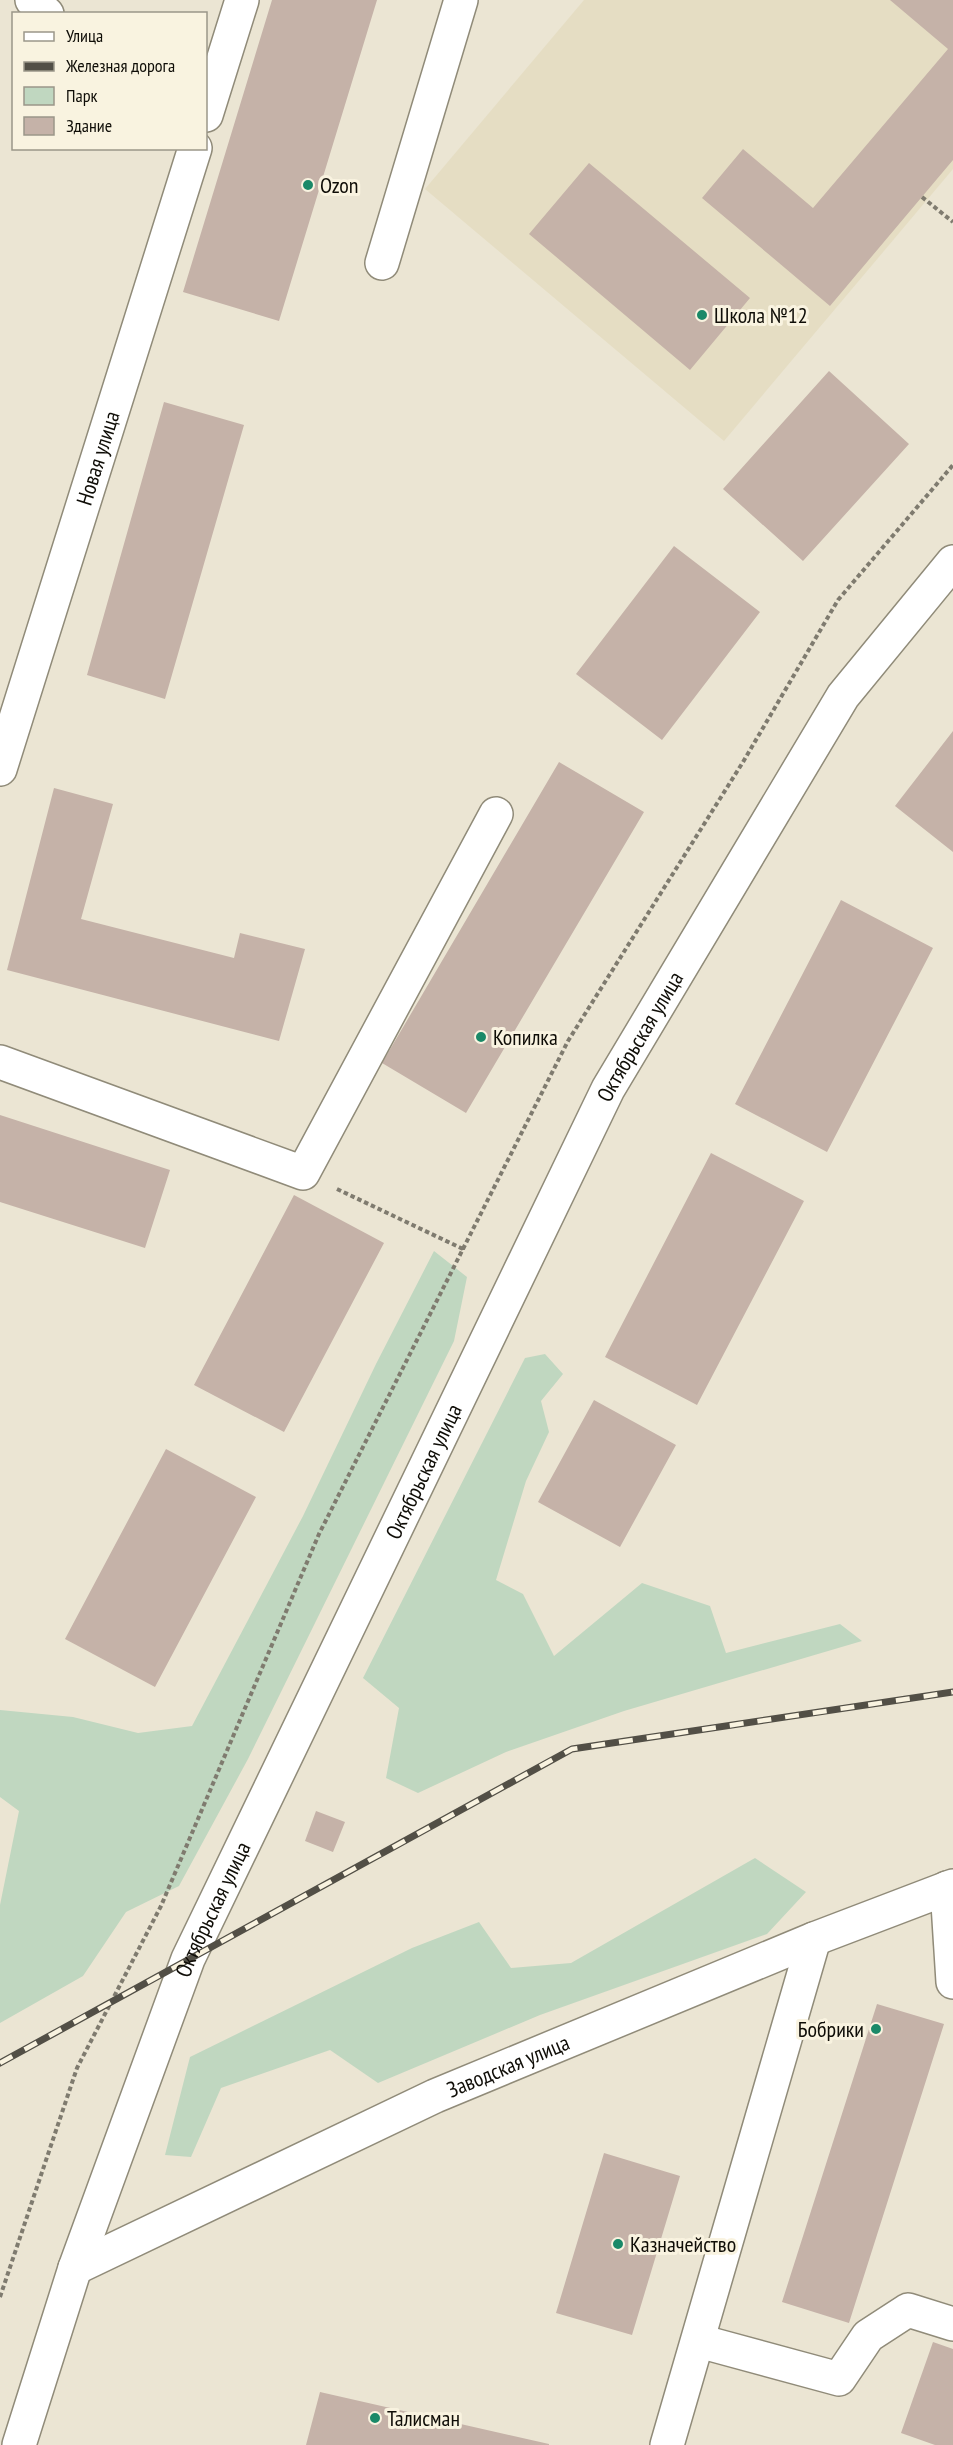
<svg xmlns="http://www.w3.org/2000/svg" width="953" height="2445" viewBox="0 0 953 2445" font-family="'PT Sans Narrow',sans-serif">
<rect width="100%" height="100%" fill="#ebe5d3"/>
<path fill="#e5ddc3" d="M584,0H953V169L724,441L425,189Z"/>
<path fill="#c0d7c0" d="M434,1251L467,1277L454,1341L248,1759L179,1886L126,1912L83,1976L0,2023V1905L19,1811L0,1797V1710L73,1717L138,1733L192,1726L303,1516L376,1364Z
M545,1354L563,1374L541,1401L549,1432L526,1481L496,1580L523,1594L554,1656L642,1583L710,1606L726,1653L840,1624L862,1641L624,1711L506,1752L418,1793L386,1778L399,1708L363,1678L525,1358Z
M755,1858L806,1892L767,1934L540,2015L378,2083L330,2050L221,2088L191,2157L165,2155L190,2057L412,1948L479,1922L511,1968L571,1963Z"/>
<path fill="#c5b2a8" d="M272,0H377L279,321L183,292Z
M890,0H953V160L830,306L702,198L743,149L813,208L948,49Z
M589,163L750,298L690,370L529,234Z
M829,371L909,444L803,561L723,489Z
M164,402L244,425L165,699L87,675Z
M674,546L760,612L662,740L576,674Z
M953,731V852L895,806Z
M559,762L644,812L466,1113L382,1063Z
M54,788L113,804L81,919L234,958L240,933L305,949L279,1041L7,970Z
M841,900L933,948L827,1152L735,1104Z
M0,1115L170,1170L145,1248L0,1202Z
M711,1153L804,1201L697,1405L605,1357Z
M294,1195L384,1243L284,1432L194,1385Z
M594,1400L676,1445L620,1547L538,1502Z
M166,1449L256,1497L155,1687L65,1639Z
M316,1811L345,1822L333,1852L305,1841Z
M877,2004L944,2024L849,2323L782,2302Z
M604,2153L680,2176L632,2335L556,2313Z
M933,2342L953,2349V2445H935L901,2433Z
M320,2392L549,2444V2445H306Z"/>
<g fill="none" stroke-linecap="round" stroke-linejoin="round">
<g stroke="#908b79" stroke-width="36">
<g id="minor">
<path d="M32,0L47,14"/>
<path d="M382,263L461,0"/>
<path d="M0,1062L303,1173L496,814"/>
<path d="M947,1888L953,1982"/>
<path id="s1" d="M75,2268L435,2096L814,1939L953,1886"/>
<path d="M699,2341L839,2379L868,2336L908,2310L953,2324"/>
<path d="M667,2445L814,1939"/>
</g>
</g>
<g stroke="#908b79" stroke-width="36">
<g id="major">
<path d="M206,115L242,0"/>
<path id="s2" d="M0,769L195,148"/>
<path id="s3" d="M19,2445L75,2268L188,1959L608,1089L843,696L953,562"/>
</g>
</g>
<path stroke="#7f7b6f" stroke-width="4" stroke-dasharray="4.5 3" stroke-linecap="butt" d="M922,197L953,222
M337,1189L463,1249
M0,2297L77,2068L161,1906L319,1534L568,1041L743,762L838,600L953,465"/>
<use href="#minor" stroke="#fff" stroke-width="33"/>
<use href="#major" stroke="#fff" stroke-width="33"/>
<g stroke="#524f46" stroke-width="7">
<path id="rail" d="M0,2063L572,1749L953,1692"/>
</g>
<use href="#rail" stroke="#f9f3e0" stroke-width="4.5" stroke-dasharray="14" stroke-linecap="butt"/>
</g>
<g fill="#1a8968" stroke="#f9f3e0" stroke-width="2">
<circle cx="308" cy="185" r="6"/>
<circle cx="702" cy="315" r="6"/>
<circle cx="481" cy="1037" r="6"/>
<circle cx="876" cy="2029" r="6"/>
<circle cx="618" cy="2244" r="6"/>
<circle cx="375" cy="2418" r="6"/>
</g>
<g text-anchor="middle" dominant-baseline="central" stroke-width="6" stroke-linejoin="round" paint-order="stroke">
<g font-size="22" fill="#0f0d07" stroke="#f9f3e0" text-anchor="start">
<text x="320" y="185">Ozon</text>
<text x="714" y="315">Школа №12</text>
<text x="493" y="1037">Копилка</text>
<text x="864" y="2029" text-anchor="end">Бобрики</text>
<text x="630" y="2244">Казначейство</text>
<text x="387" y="2418">Талисман</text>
</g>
<g font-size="22" fill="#0f0d07" stroke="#f9f3e0">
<text stroke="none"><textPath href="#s2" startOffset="326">Новая улица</textPath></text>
<text stroke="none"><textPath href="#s3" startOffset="1542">Октябрьская улица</textPath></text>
<text stroke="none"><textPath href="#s3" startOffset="1056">Октябрьская улица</textPath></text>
<text stroke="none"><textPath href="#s3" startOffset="570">Октябрьская улица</textPath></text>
<text stroke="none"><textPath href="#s1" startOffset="478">Заводская улица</textPath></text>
</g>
</g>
<rect x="12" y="12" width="195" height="138" fill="#f9f3e0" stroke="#9b9789" stroke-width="1.5"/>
<rect x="24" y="32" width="30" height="9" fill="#ffffff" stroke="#9b9789" stroke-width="1.5"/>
<text x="66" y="42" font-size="18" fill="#0f0d07">Улица</text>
<rect x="24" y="62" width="30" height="9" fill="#524f46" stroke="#9b9789" stroke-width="1.5"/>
<text x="66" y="72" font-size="18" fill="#0f0d07">Железная дорога</text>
<rect x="24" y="87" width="30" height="18" fill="#c0d7c0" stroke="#9b9789" stroke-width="1.5"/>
<text x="66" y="102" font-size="18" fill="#0f0d07">Парк</text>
<rect x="24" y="117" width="30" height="18" fill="#c5b2a8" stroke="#9b9789" stroke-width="1.5"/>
<text x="66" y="132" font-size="18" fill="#0f0d07">Здание</text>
</svg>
